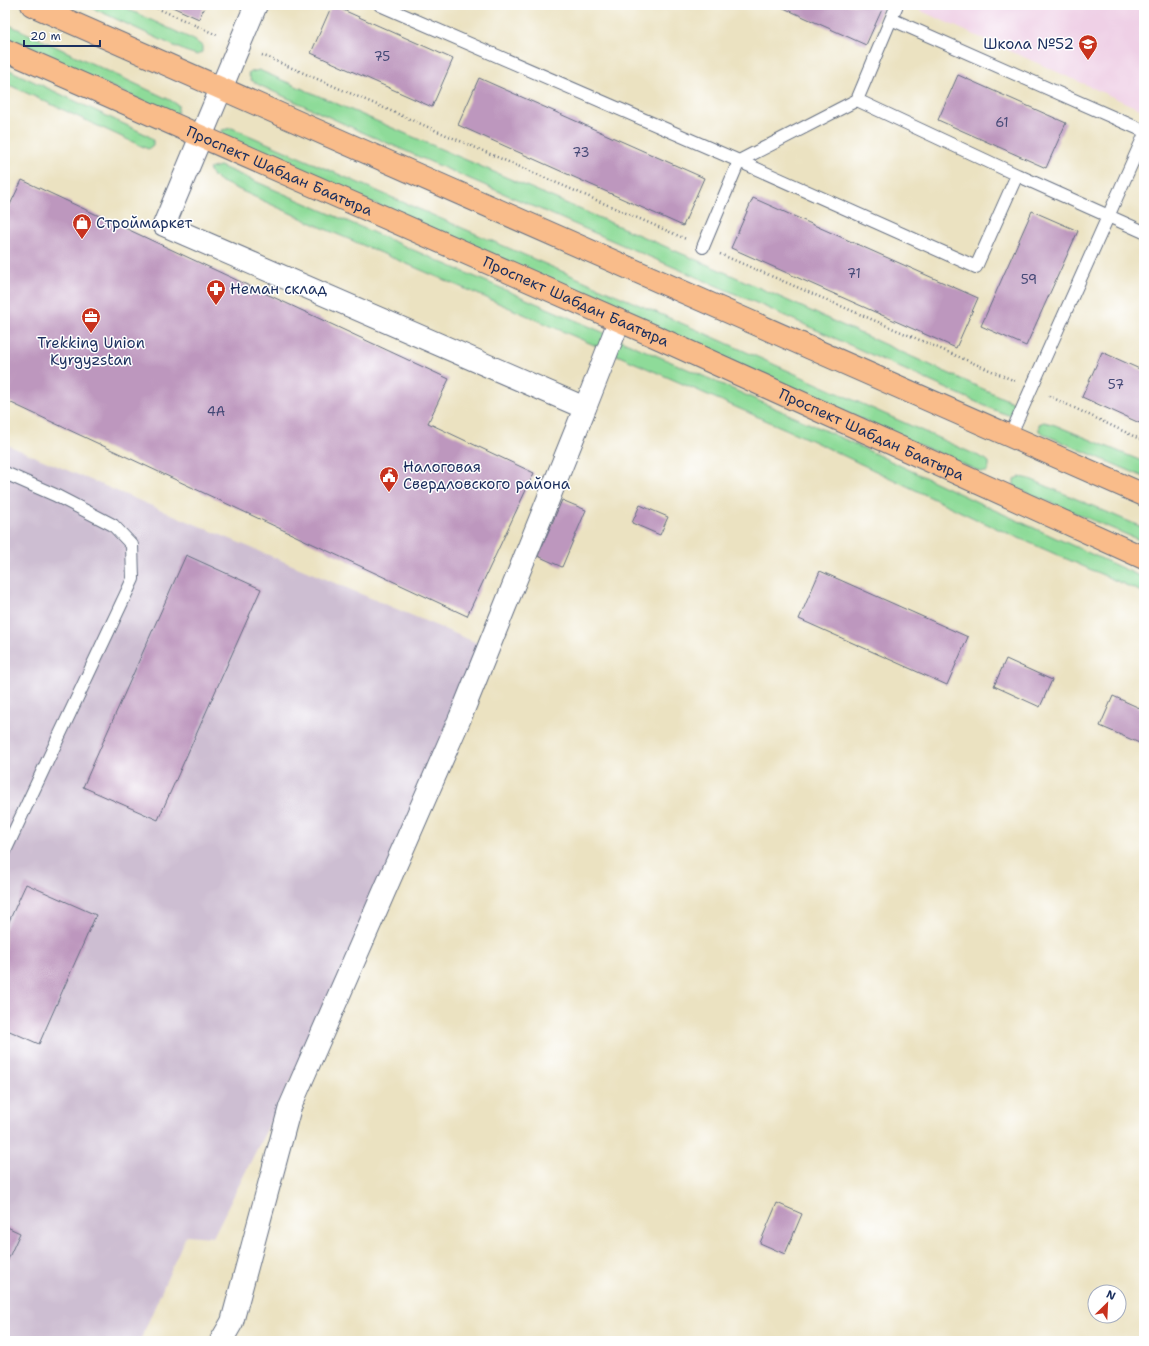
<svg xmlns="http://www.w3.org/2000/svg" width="1149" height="1346" viewBox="0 0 1149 1346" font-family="'Shantell Sans',sans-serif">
<rect width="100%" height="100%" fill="#fff"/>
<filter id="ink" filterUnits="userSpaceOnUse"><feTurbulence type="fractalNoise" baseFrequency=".025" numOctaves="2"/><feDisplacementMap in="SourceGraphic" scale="8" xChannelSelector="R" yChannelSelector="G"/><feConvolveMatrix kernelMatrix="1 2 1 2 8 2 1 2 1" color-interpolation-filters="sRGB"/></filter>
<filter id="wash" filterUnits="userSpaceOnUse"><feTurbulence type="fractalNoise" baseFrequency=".012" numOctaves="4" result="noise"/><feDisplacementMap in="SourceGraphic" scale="16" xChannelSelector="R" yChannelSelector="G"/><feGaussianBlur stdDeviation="0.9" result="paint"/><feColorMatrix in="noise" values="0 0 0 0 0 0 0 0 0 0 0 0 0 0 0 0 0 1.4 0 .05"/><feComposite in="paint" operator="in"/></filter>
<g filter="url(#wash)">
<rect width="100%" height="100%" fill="#ebe2c1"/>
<path fill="#efd0e6" d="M921,5H1144V111L919,10Z"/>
<path fill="#cdbed2" d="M5,444L482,645L334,995L213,1237L186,1235L140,1341H5Z"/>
<path fill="#8edb99" stroke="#54857c" d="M86,5H119L194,40L202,46V52L197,55L185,51Z
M5,23L170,100L178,105V112L173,115L5,38Z
M5,68L145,134L153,139V145L148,149L5,83Z
M259,70L731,275L1012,402L1016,404V409L1013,414L1008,415L994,410L761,305L364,133L259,85L251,80L248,73Z
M232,128L704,333L985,459L989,462V467L987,472H981L224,137L222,130Z
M220,166L692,371L846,440L990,508L1144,578V593L980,521L813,441L496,302L325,229L220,181L212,175L209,169Z
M1044,422L1055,425L1144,462V477L1048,436L1039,431V424Z
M1019,477L1030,479L1144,528V542L1023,491L1014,486V479Z"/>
<g id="blocks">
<path fill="#bd97be" d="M168,5H205L199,19Z
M332,5L453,59L432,107L311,53Z
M777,5H884L866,45Z
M958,75L1066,123L1046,168L938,120Z
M479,78L704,178L683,226L458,125Z
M22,180L449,379L428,423L534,473L467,616L5,400V215Z
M753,198L978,298L956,348L731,248Z
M1032,211L1078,231L1026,346L981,326Z
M1102,352L1144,371V425L1082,397Z
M562,500L586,510L562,567L538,556Z
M640,505L668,517L660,535L632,523Z
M186,555L261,589L158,820L83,787Z
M820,571L968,637L947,685L799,619Z
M1006,659L1052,680L1040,707L994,686Z
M1113,696L1144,710V745L1100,726Z
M26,884L96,915L39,1044L5,1029V930Z
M777,1203L802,1214L785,1254L760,1243Z
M5,1226L20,1233L5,1266Z"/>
</g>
</g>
<g filter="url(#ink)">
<use href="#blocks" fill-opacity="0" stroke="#646e81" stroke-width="1"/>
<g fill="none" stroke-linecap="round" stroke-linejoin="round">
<g stroke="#646e81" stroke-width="14">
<path id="service" d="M380,5L739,161L703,247
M897,5L891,19L1144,131
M739,161L976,267L1017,175L857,100L891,19
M739,161L857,100
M1017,175L1144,232
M1010,436L1144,136
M5,473L55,495L113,525L132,545L133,579L5,851"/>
</g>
<g stroke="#646e81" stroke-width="24">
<path id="minor" d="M585,408L619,321
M221,1341L232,1322L290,1107L460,718L585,408L164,225L256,5"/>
</g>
<g stroke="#646e81" stroke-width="24">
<g id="primary">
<path d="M32,5L1144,495"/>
<path id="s1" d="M5,50L661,339L1144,558"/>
</g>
</g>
<path stroke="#646e81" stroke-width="2.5" stroke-dasharray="1 3" stroke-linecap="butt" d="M150,5L217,35
M262,55L686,239
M720,254L1015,381
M1049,396L1144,441"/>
<use href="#service" stroke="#fff" stroke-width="12"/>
<use href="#minor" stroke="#fff" stroke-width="22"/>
<use href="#primary" stroke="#f9bc8a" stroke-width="22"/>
</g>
</g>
<defs>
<g id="school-pin" transform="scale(1)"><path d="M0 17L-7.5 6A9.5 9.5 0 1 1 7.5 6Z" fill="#c8321e" stroke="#fff"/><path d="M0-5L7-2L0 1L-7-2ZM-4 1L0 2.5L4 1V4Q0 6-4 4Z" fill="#fff"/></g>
<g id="shop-pin" transform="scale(1)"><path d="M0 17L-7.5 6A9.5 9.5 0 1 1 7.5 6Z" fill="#c8321e" stroke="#fff"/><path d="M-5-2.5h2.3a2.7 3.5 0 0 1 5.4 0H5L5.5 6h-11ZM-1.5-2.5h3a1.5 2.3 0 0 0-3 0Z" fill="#fff"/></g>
<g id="pharmacy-pin" transform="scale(1)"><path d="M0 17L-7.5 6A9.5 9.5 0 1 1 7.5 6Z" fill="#c8321e" stroke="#fff"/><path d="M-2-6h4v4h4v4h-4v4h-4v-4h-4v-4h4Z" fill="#fff"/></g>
<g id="office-pin" transform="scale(1)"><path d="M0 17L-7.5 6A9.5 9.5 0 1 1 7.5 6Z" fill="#c8321e" stroke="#fff"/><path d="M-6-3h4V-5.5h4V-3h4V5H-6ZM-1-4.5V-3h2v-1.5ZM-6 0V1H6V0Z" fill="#fff"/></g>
<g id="civic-pin" transform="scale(1)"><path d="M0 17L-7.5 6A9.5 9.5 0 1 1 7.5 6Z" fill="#c8321e" stroke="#fff"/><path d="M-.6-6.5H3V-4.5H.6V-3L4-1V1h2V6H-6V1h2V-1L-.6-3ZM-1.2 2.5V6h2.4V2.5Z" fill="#fff"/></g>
</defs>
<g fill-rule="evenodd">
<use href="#school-pin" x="1088" y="44"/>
<use href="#shop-pin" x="82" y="223"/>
<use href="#pharmacy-pin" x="216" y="289"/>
<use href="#office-pin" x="91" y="317"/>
<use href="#civic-pin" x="389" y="476"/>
</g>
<g text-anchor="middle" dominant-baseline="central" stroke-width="3" stroke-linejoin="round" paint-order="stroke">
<g font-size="13" fill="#444976">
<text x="382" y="56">75</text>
<text x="1002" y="122">61</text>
<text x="581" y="152">73</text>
<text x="854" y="273">71</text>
<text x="1029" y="279">59</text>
<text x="1116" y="384">57</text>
<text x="216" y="411">4А</text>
</g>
<g font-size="15" fill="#1b2f5e" stroke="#fff" text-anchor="start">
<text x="1074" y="44" text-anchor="end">Школа №52</text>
<text x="96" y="223">Строймаркет</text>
<text x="230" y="289">Неман склад</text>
<text x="91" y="343" text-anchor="middle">Trekking Union<tspan x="91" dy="17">Kyrgyzstan</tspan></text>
<text x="403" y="467">Налоговая<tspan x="403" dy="17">Свердловского района</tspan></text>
</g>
<g font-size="15" fill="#1b2f5e" stroke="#fff">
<text stroke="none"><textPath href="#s1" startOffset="300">Проспект Шабдан Баатыра</textPath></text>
<text stroke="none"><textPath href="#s1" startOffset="624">Проспект Шабдан Баатыра</textPath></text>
<text stroke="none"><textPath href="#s1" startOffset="948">Проспект Шабдан Баатыра</textPath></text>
</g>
</g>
<rect width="1149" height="1346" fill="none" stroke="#fff" stroke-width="20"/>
<g transform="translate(1107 1304) rotate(24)"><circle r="19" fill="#ffffff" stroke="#a4acbf"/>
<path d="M0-3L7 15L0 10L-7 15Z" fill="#c8321e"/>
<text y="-6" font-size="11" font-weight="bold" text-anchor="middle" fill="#1b2f5e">N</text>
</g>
<path d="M24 40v6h76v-6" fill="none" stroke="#1b2f5e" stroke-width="2"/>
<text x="30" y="40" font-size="12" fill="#1b2f5e" stroke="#ffffff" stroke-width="3" paint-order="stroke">20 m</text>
</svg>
